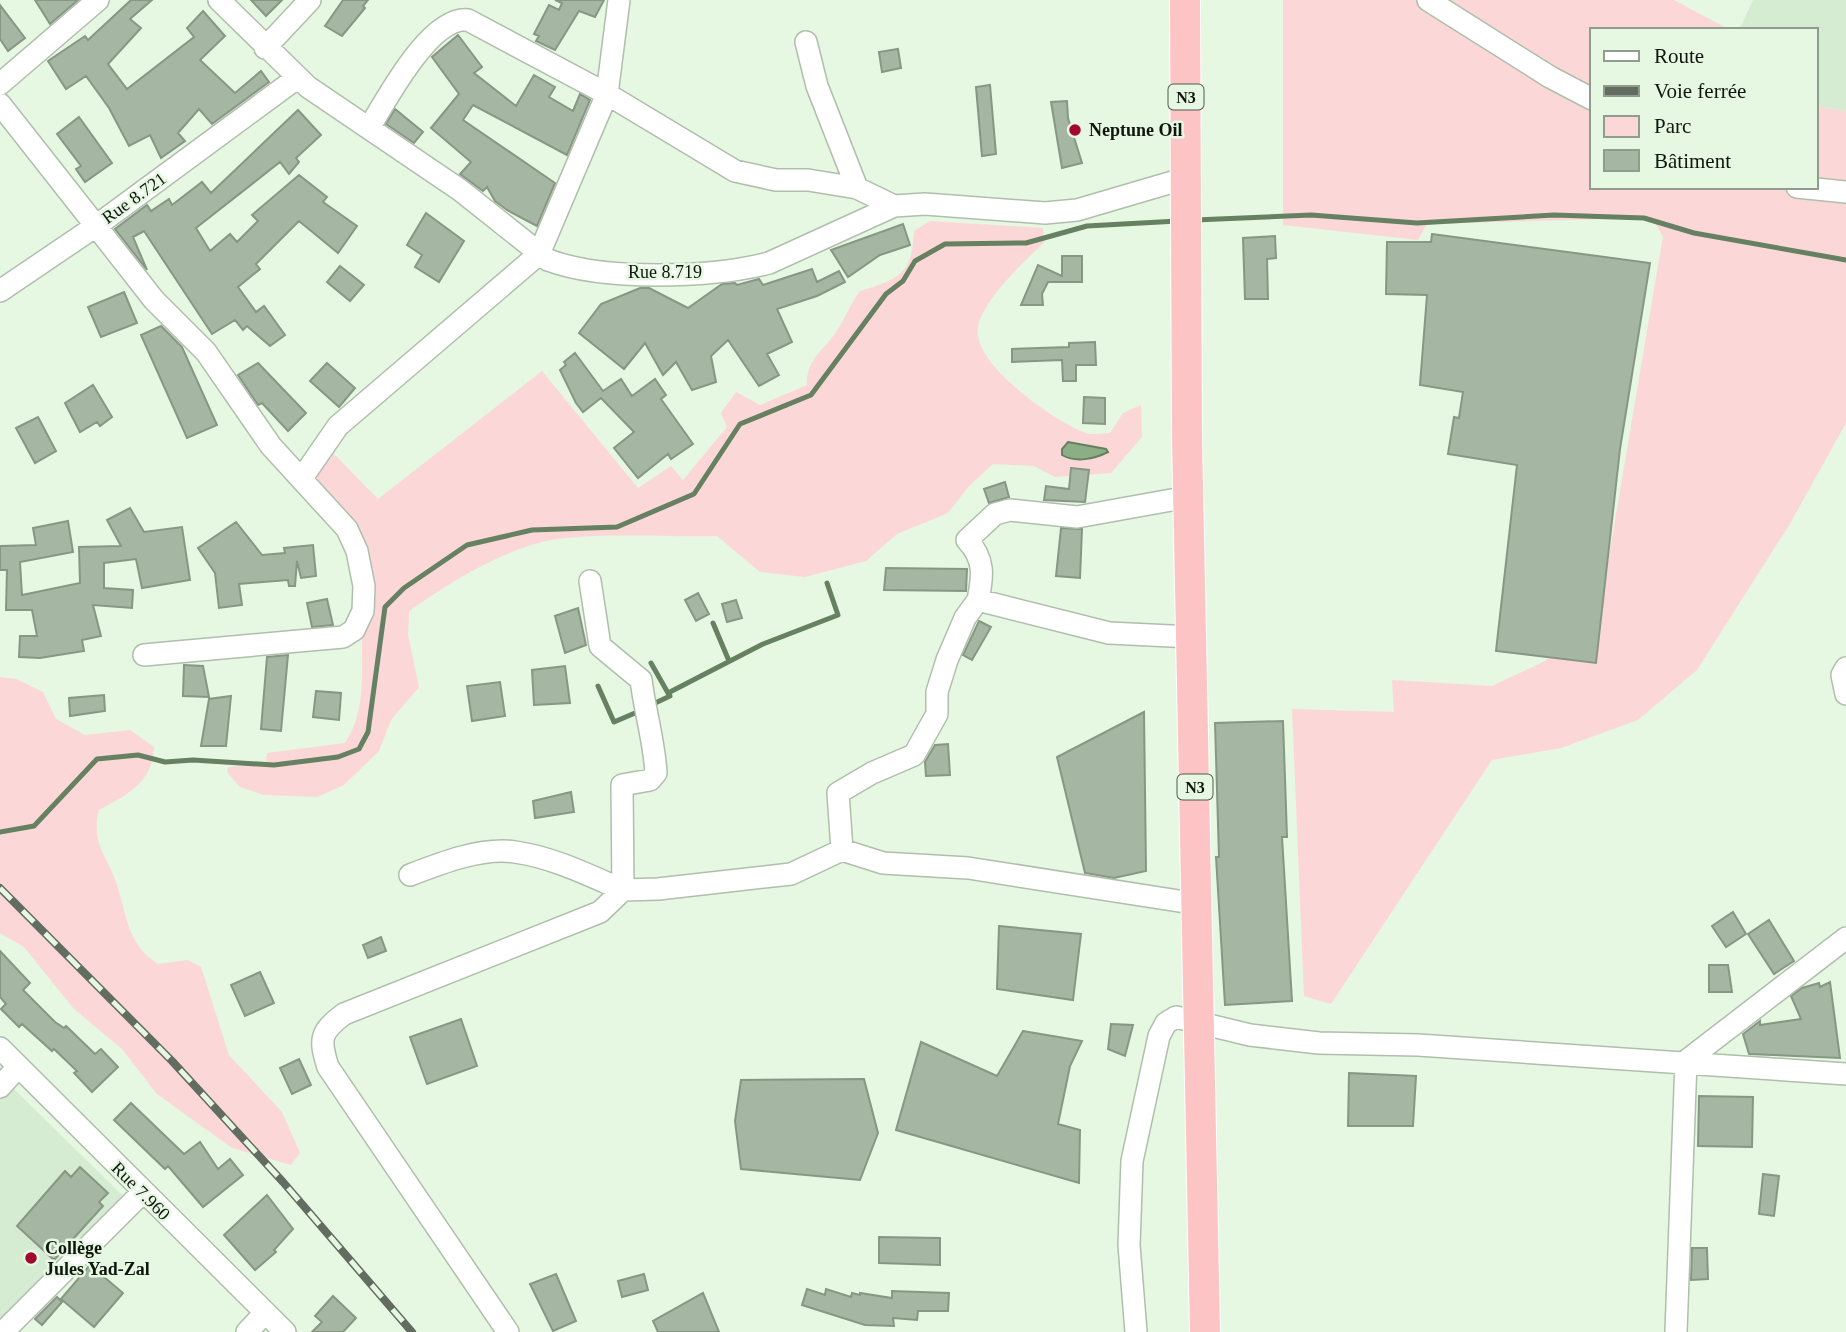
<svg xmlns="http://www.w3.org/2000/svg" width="1846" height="1332" viewBox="0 0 1846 1332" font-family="'Times New Roman',serif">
<rect width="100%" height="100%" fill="#e6f7e2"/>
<path fill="#d6ecd2" d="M1753,0H1846V111L1816,106V30H1739Z
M10,1085L123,1196L0,1319V1096Z"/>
<path fill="#fcd7d7" d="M1283,0H1674L1730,30H1592V187H1816V106L1846,111V423L1791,522L1697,670L1638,720L1561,748L1492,760L1331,1004L1304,996L1292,709L1394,712L1392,680L1492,686L1543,662L1589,634L1604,586L1663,236L1653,220L1644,218L1427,224L1418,240L1283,225Z
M930,221L1043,228L1044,243C1024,261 982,301 978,327C971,363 1053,420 1083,432C1091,436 1102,433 1110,433L1123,413L1141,405L1142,437L1111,473L1055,477L1034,466L993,464L969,486L948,513L897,534L866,561L805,577L760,572L717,536C667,537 615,533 565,538C512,543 452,581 409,611L408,635L419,687L391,720L379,751L344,785L317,797L264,795L240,787L227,772L228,767L266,763L267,753L345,743C365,713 362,678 362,643C362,623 371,604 374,585C377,551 333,502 314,478L334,454L378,499L542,371L638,488L671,466L683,480L727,427L721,413L736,392L760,405L807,385C806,358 825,350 838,329C846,316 851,303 860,291C899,279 912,275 914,231Z
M0,677L16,679L43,692L56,719L85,735L130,730L154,747C153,782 127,795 99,810C90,844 108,856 117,885C127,917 128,945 158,964L188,960L201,967L229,1055L282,1112L300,1153L291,1165L232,1148L157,1094L122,1049L74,1009L24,947L0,933Z"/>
<path fill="#8bae85" stroke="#668062" stroke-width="2" d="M1068,442L1106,449L1108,452C1094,459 1076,463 1062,455V449Z"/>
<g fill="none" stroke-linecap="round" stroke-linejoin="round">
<path stroke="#668062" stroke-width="5" d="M1195,220L1311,215L1417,223L1554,215L1644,218L1694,233L1846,260
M713,623L729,661
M651,663L668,693
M598,686L614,722L642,710
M651,705L670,696L668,693L763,644L838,615L827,583
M0,832L34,826L97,759L138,755L165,762L193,760L274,765L338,757L359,749L368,732L385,607L404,588L467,545L532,530L617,527L694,494L740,424L811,395L886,294L903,281L915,261L945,244L1026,243L1087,226L1178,221"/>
</g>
<path fill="#a5b6a2" stroke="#879784" stroke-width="2" d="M35,0H78L50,24Z
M131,0H152L130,19L141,28L108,64L127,89L194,37L187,28L203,11L225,36L200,60L235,93L261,71L269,82L212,124L199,109L178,133L185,141L161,158L150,135L129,146L109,108L86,76L66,89L48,61L85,36L88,40Z
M251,0H282L266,16Z
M343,0H368L363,6L365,8L342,36L325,26Z
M555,0H604L595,17L579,11L555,50L536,41L539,36L534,34L549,5L559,10L562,3Z
M0,5L25,38L8,51L0,39Z
M458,35L482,67L474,73L516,106L534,75L555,87L549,97L573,111L580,94L590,100L567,155L473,105L463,120L555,183L537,226L507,210L495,201L487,187L483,191L460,174L471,162L431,128L459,94L432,57Z
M898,49L901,68L882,72L879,52Z
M990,85L996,154L982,156L976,87Z
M1067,101L1068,118L1082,163L1062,168L1051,102Z
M395,109L423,132L414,143L386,124Z
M298,110L321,135L296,158L299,162L289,174L280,162L196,228L210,251L230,234L237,242L258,221L252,215L299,175L327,197L323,202L357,226L338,253L299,221L256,264L260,269L238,287L256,312L264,306L285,335L270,346L247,326L243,330L235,320L212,334L144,231L133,237L147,270L115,229L147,205L151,211L169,199L172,205L202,182L211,193Z
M79,117L112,163L85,182L76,169L81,166L57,134Z
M426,213L464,241L439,282L415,267L422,255L407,245Z
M903,224L910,245L880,255L848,277L831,250Z
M1432,234L1650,263L1620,449L1596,663L1496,651L1517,465L1448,454L1454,417L1459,418L1463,392L1420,385L1427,295L1386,294L1387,242H1431Z
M1275,236L1276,258L1267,259L1268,299H1245L1243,238Z
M1062,256H1082V282H1048L1042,294L1043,305H1021L1038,265L1062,276Z
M340,266L364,285L350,301L327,282Z
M812,269L817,282L839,271L845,282L817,296L777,309L792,342L767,354L779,375L759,386L728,340L711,356L716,382L692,390L676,362L663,375L645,343L624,369L579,333L601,304L640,288H649L688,308L722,284L735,283L737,285L759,279L763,285Z
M124,292L137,323L101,337L88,307Z
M161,326L182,347L217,425L187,438L141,335Z
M1095,342L1096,365H1076V381H1063L1062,360L1012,362V349L1069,347V343Z
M575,353L603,391L621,379L632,396L655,379L666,395L661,399L693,444L671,459L668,454L638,478L614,448L634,432L601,398L583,412L576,403L560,370L566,365L564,362Z
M258,363L306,413L288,431L262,403L258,405L238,375Z
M327,363L355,388L339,407L310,381Z
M93,385L112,417L100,426L97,422L80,432L65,403Z
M1084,397L1105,398V424L1083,423Z
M38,417L56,451L35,463L16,428Z
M1071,468L1089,470L1085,502L1044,500L1046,486L1069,489Z
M1005,482L1009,497L989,503L984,489Z
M130,508L144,532L182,527L190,580L142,588L136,559L104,563V588L133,590L132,608L93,605L101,636L82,640L84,651L40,658L19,657L20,636H37L32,610H6L7,570H0V546L36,545L33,528L68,521L73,552L20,562L22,595L80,583L79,547L121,546L107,520Z
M236,522L262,555L285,553L284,548L313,545L316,576L301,578L297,561L295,586H289L288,580L239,584L242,605L219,608L215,573L198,548Z
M1061,528L1082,529L1080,578L1056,576Z
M886,568L967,569L966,591L884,590Z
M698,593L709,614L696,621L685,600Z
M327,599L333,625L312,627L307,603Z
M736,600L742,618L727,622L722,604Z
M578,608L586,645L565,653L555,616Z
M979,621L991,627L972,660L963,655Z
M288,655L281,731L261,729L267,657Z
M184,665L203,666L209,697L183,696Z
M565,666L570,703L534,705L532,670Z
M500,682L505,716L472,721L467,686Z
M316,691L341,693L339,720L313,717Z
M104,695L105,711L70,716L69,698Z
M231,696L226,746H201L209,699Z
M1144,712L1146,871L1114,878L1085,873L1057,757Z
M1283,721L1287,837H1282L1292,1001L1225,1005L1216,857H1219L1215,723Z
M948,744L950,775L926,776L925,762L935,745Z
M571,792L574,812L535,818L533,801Z
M1733,912L1746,934L1726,947L1712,926Z
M1769,920L1794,961L1774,974L1748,934Z
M999,926L1081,934L1073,1000L997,989Z
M381,937L386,951L368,958L363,945Z
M0,951L30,983L23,990L55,1022L64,1028L66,1026L95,1054L101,1049L118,1067L92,1092L74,1073L77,1071L54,1049L52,1051L22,1024L19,1027L1,1009L6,1004L0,997Z
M1709,965H1728L1732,992H1709Z
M260,972L274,1003L245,1016L231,985Z
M1830,982L1840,1058L1749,1054L1743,1034L1760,1021V1025L1801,1019L1791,996L1802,988L1819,983L1820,987Z
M461,1019L477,1066L427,1084L410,1037Z
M1111,1024L1133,1025L1125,1056L1108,1049Z
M1023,1031L1082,1041L1070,1066L1058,1124L1080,1130L1079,1183L896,1130L921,1042L997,1076Z
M299,1059L311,1085L292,1094L280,1068Z
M1349,1073L1416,1076L1413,1126H1348Z
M864,1079L878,1133L860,1180L741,1169L735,1121L741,1080Z
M1699,1096L1753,1097L1752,1147L1698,1146Z
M131,1103L184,1154L200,1142L218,1169L230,1159L243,1175L203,1207L168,1166L165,1169L114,1120Z
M80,1167L108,1193L99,1202L103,1206L54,1260L17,1226L65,1171L71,1177Z
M1763,1174L1779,1176L1774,1216L1759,1214Z
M267,1195L293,1229L274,1250L276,1252L255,1270L224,1235Z
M879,1237L940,1238V1265L879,1263Z
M1692,1248H1707L1708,1279L1691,1280Z
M90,1265L123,1293L94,1327L61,1299Z
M556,1274L576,1321L553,1331L530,1284Z
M644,1274L648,1290L622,1297L618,1281Z
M807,1289L825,1295L826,1289L851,1297L852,1293L860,1295V1293L892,1298V1291L949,1293L948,1311H918L917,1320L893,1318L894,1326L865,1325L802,1305Z
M703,1293L719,1332H658L653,1321Z
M333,1296L356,1318L343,1332H312L322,1322L315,1316Z
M57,1297L62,1302L42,1325L35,1319Z"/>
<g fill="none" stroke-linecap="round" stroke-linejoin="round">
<g stroke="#afbfac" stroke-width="24">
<path id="minor" d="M219,0L308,87L460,190L548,260C604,281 711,278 769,263L894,206L925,204L1045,213L1077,210L1186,178
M1428,0L1550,77L1592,99
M806,42L817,86L857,188
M265,48L310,0
M0,84L98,0
M0,104L96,226L297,78
M369,128C387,99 430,16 468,20L607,94L735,171L776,180H808L857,188L894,206
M1797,187L1846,192
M0,291L96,226L154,300L206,352L271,446L347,529L357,551L364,586L363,611L354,630L343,637L144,655
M302,478L338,426L539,254L607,94L619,0
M978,600C983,576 985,559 967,540L995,514L1010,510L1077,517L1188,497
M1846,668L1842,675L1846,694
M842,850L838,793L872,773L914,755L937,714V692L947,660L965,618L978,600L1109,633L1192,637
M410,875C441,863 482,847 515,852C552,857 588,875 623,890L622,785L650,780L656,773C654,740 645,712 641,680L600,646L590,581
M0,1048L285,1332
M0,1087L18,1067
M3,1332L142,1193
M247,1332L265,1313
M508,1332L328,1067C319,1039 320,1032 344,1014L600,912L623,890L658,889L791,874L842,850L883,863L968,868L1198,904
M1136,1332L1129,1245L1132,1161L1159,1036L1166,1023L1176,1017L1250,1035L1319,1043L1418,1045L1846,1074
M1676,1332L1686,1061L1846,938"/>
</g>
<g stroke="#fff" stroke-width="32">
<path id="highway" d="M1185,0L1187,437L1205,1332"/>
</g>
<use href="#minor" stroke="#fff" stroke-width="21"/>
<use href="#highway" stroke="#fcc4c4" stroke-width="30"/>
<g stroke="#626c60" stroke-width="8">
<path id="rail" d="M0,888L172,1061L283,1182L412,1332"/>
</g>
<use href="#rail" stroke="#e6f7e2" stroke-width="5" stroke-dasharray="16" stroke-linecap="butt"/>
</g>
<g fill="#a4072d" stroke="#e6f7e2" stroke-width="2.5">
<circle cx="1075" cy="130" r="7"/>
<circle cx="31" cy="1258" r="7"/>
</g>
<g text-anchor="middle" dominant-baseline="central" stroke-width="5" stroke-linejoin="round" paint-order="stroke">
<g fill="#e6f7e2" stroke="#505a4e" stroke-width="2">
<rect x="1168.5" y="84.5" width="35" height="25" rx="5"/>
<rect x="1177.5" y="774.5" width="35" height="25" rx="5"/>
</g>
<g font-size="16" font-weight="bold" fill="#10160f">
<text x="1186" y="97">N3</text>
<text x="1195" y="787">N3</text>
</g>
<g font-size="18" font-weight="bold" fill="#10160f" stroke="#e6f7e2" text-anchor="start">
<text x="1089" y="130">Neptune Oil</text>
<text x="45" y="1248">Collège<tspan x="45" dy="21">Jules Yad-Zal</tspan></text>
</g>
<g font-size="18" fill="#10160f" stroke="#e6f7e2">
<text transform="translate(134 198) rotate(-36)">Rue 8.721</text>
<text x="665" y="272">Rue 8.719</text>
<text transform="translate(141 1191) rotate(45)">Rue 7.960</text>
</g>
</g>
<rect x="1590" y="28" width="228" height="161" fill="#e6f7e2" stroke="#909d8e" stroke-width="2"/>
<rect x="1604" y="51" width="35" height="10" fill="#ffffff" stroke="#909d8e" stroke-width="2"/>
<text x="1654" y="63" font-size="21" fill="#10160f">Route</text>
<rect x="1604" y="86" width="35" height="10" fill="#626c60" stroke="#909d8e" stroke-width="2"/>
<text x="1654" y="98" font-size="21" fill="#10160f">Voie ferrée</text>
<rect x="1604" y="116" width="35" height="21" fill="#fcd7d7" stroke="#909d8e" stroke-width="2"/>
<text x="1654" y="133" font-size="21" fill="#10160f">Parc</text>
<rect x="1604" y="150" width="35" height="21" fill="#a5b6a2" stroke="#909d8e" stroke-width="2"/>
<text x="1654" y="168" font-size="21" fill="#10160f">Bâtiment</text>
</svg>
